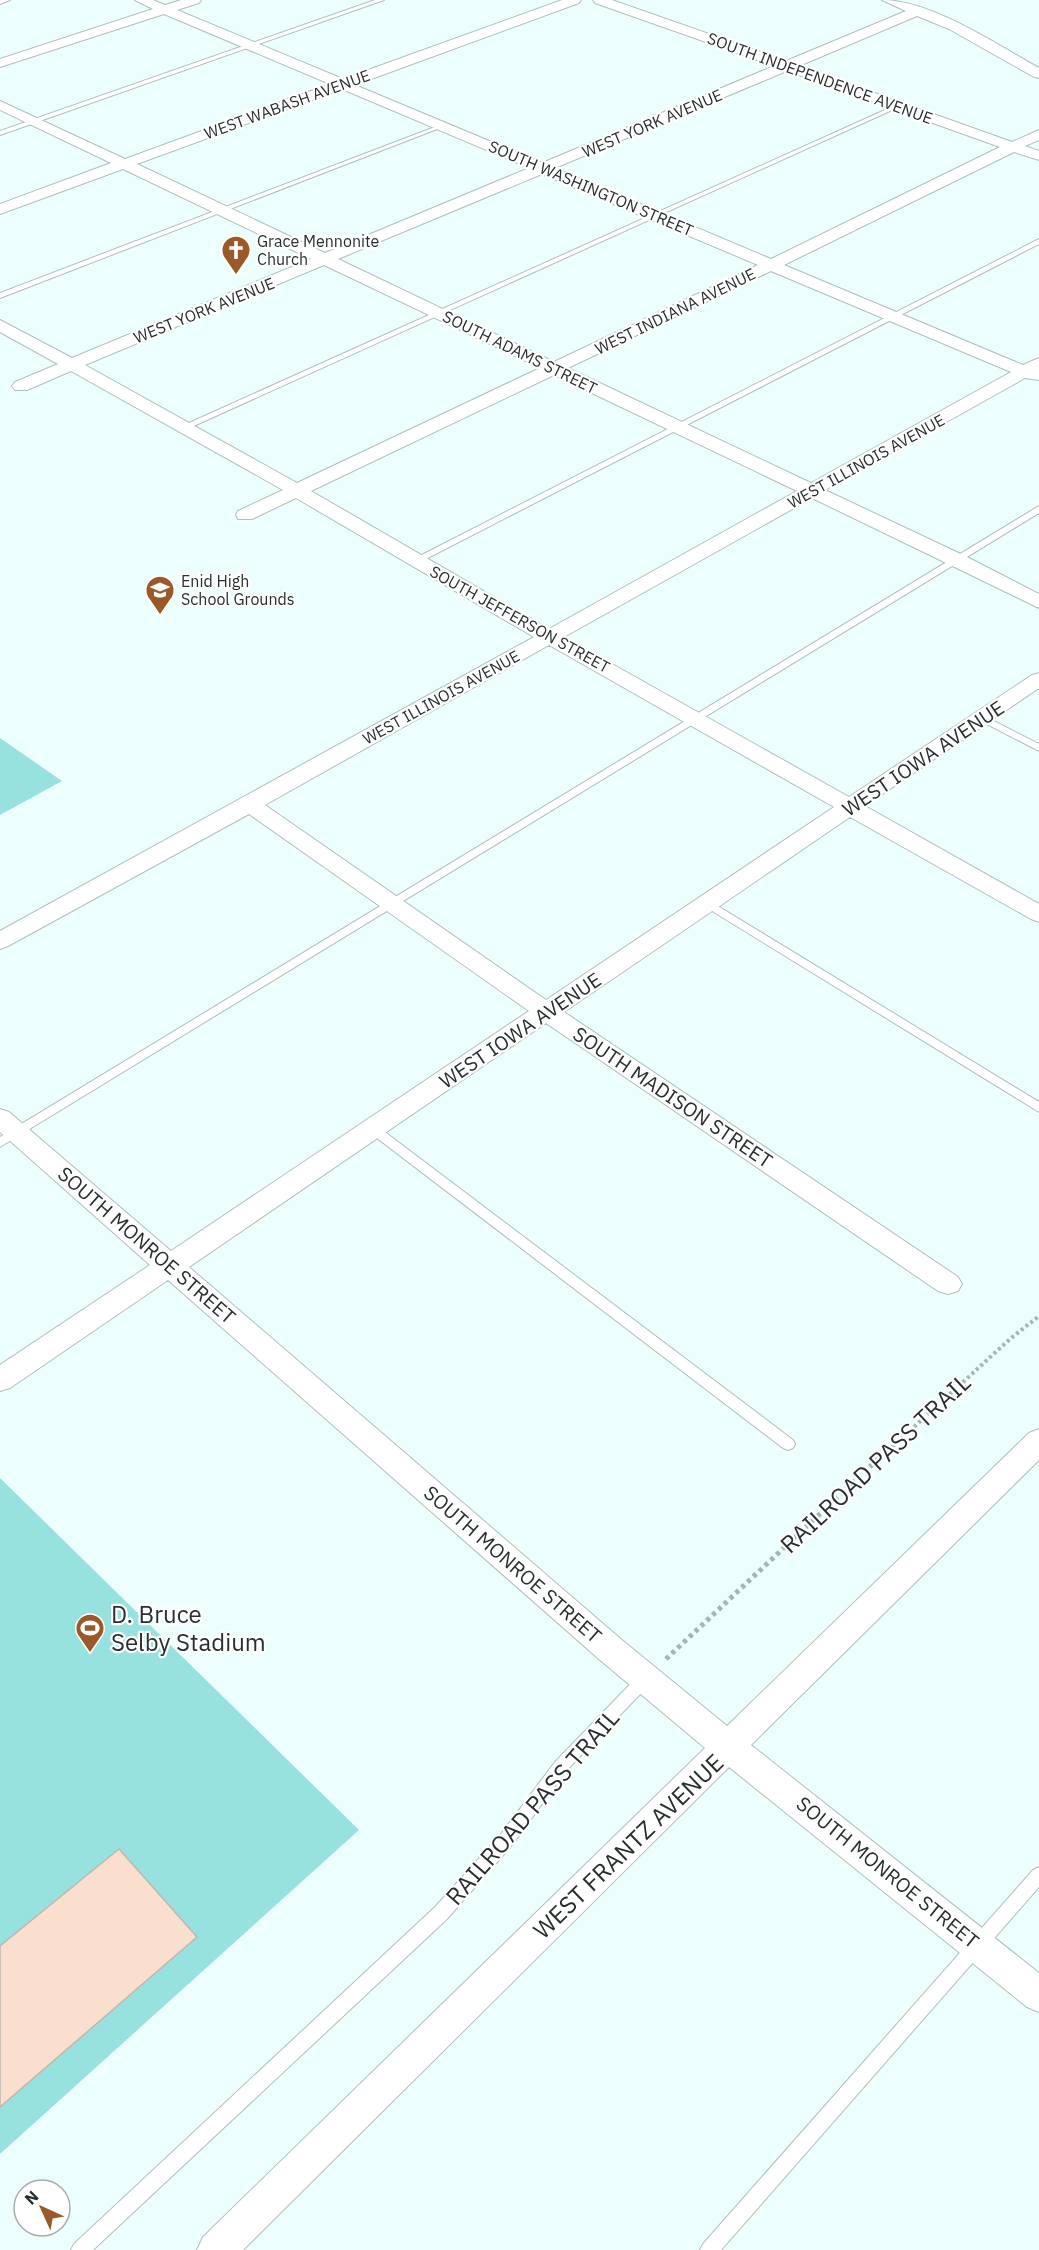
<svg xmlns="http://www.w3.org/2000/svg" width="1039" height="2250" viewBox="0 0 1039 2250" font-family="'IBM Plex Sans',sans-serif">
<rect width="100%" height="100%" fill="#ecfffd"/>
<path fill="#97e2de" d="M0,738L62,781L0,815Z
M0,1478L359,1830L0,2154Z"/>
<path fill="#fbdfce" stroke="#c3b6ad" stroke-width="1.5" d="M119,1849L197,1937L0,2107V1946Z"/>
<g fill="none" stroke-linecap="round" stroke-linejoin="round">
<g stroke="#adbfbe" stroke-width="2">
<path id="lane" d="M0,0H10L0,4Z
M375,0H384L0,135V131Z
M896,105L901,106L187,429L180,427Z
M440,125L445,126L0,298V293Z
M1039,239V244L418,563H412L410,561Z
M1039,506V513L0,1147V1137Z
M982,715L1039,744V751L979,720L977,718Z
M708,900L1039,1102V1112L704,906L703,904L704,902Z
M373,1125L377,1126L793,1440L795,1444L793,1448L788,1450L783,1448L369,1132L367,1129Z
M645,1672L650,1674L652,1679L650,1684L565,1772L513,1844L447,1919L93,2250H71L74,2244L435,1907L501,1834L555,1762L640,1674Z
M1039,1867V1887L721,2250H700L703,2244L1033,1870Z"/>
</g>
<g stroke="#adbfbe" stroke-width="2">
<path id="street" d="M135,0H153L165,5L181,0H201L199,3L177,10L343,79L562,0H581L579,3L355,85L542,163L774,66L595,3L593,0H612L786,61L906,11L882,0C931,0 996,44 1039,68V78L1034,77L949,29L917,16L799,66L1012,142L1039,130V140L1025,146L1039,151V160L1014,152L784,265L1023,365L1039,358V380L1025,378L825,490L965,556L1039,594V608L812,498L564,637L849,797L1032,675L1039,673V688L865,806L1039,904V922L1031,919L850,817L564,1012L958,1277L962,1284L958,1291L948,1294L938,1291L546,1023L189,1267L622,1640L727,1726L1029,1433L1039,1429V1460L751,1745L1039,1973V2012L1027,2007L729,1767L243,2250H197L203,2237L705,1748L600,1660L168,1280L10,1388L0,1391V1365L150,1265L0,1132V1109L9,1112L171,1251L529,1011L249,814L8,946L0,949V931L534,637L296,498L252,519H238L236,515L238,511L283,490L71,371L27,390H15L12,386L15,382L58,364L0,332V320L72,358L311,259L123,169L0,214V204L111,163L0,110V101L125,159L330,84L164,14L0,67V59L153,9ZM787,71L1000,147L771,259L555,168ZM342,89L529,168L325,253L137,164ZM542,174L758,265L554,362L338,259ZM324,265L540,368L297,483L85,365ZM771,271L1011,372L811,483L568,368ZM554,375L797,491L549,629L311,491ZM549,645L834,807L546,1000L265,805Z"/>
</g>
<path stroke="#a6b5b4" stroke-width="4" stroke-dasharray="3 3" stroke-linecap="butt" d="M892,1447L1010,1339L1039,1316"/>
<path stroke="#a6b5b4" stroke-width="5" stroke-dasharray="4 4" stroke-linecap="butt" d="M666,1659L893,1445"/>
<use href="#lane" fill="#fff" fill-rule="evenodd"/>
<use href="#street" fill="#fff" fill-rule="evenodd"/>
</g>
<defs>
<g id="church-pin" transform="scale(1.5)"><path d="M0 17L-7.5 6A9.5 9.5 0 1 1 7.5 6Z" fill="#9b5828" stroke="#fff"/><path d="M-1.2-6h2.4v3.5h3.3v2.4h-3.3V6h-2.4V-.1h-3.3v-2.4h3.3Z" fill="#fff"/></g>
<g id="school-pin" transform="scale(1.5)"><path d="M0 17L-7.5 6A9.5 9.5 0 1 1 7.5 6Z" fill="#9b5828" stroke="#fff"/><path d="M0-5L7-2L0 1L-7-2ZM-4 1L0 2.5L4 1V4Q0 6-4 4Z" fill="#fff"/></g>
<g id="stadium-pin" transform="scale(1.5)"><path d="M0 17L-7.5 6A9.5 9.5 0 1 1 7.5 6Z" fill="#9b5828" stroke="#fff"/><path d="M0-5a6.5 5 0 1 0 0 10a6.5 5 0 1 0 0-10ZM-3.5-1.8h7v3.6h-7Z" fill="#fff"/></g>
</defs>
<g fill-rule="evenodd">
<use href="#church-pin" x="236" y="250"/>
<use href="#school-pin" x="160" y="590"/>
<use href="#stadium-pin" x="90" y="1628"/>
</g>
<g text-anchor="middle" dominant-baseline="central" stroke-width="4.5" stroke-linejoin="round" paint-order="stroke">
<g font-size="16" fill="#282f2f" stroke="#fff">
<text transform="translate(820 78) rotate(20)">SOUTH INDEPENDENCE AVENUE</text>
<text transform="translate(287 104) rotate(-20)">WEST WABASH AVENUE</text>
<text transform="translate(652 123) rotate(-23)">WEST YORK AVENUE</text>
<text transform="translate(591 188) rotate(23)">SOUTH WASHINGTON STREET</text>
<text transform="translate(204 310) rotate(-22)">WEST YORK AVENUE</text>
<text transform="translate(675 311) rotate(-26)">WEST INDIANA AVENUE</text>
<text transform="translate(520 352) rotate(26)">SOUTH ADAMS STREET</text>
<text transform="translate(866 461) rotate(-29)">WEST ILLINOIS AVENUE</text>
<text transform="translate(520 619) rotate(29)">SOUTH JEFFERSON STREET</text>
<text transform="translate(441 697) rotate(-29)">WEST ILLINOIS AVENUE</text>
</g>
<g font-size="16" fill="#282f2f" stroke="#fff" text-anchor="start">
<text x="257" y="241">Grace Mennonite<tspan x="257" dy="18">Church</tspan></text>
<text x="181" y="581">Enid High<tspan x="181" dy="18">School Grounds</tspan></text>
</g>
<g font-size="20" fill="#282f2f" stroke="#fff">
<text transform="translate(923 758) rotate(-34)">WEST IOWA AVENUE</text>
<text transform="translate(520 1030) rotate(-34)">WEST IOWA AVENUE</text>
<text transform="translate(673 1097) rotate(34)">SOUTH MADISON STREET</text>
<text transform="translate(147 1245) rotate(41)">SOUTH MONROE STREET</text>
<text transform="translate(513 1564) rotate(41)">SOUTH MONROE STREET</text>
<text transform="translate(888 1872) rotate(39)">SOUTH MONROE STREET</text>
</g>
<g font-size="24" fill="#282f2f" stroke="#fff">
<text transform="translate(875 1463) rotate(-43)">RAILROAD PASS TRAIL</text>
<text transform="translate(532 1807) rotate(-49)">RAILROAD PASS TRAIL</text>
<text transform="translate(628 1846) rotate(-44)">WEST FRANTZ AVENUE</text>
</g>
<g font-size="24" fill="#282f2f" stroke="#fff" text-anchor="start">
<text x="111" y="1614">D. Bruce<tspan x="111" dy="28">Selby Stadium</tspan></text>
</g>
</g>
<g transform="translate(42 2208) rotate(315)"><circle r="28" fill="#ffffff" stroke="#a9acac" stroke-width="1.5"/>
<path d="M0-4.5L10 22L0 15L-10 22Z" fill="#9b5828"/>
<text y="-9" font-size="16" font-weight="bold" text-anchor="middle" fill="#282f2f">N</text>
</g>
</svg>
